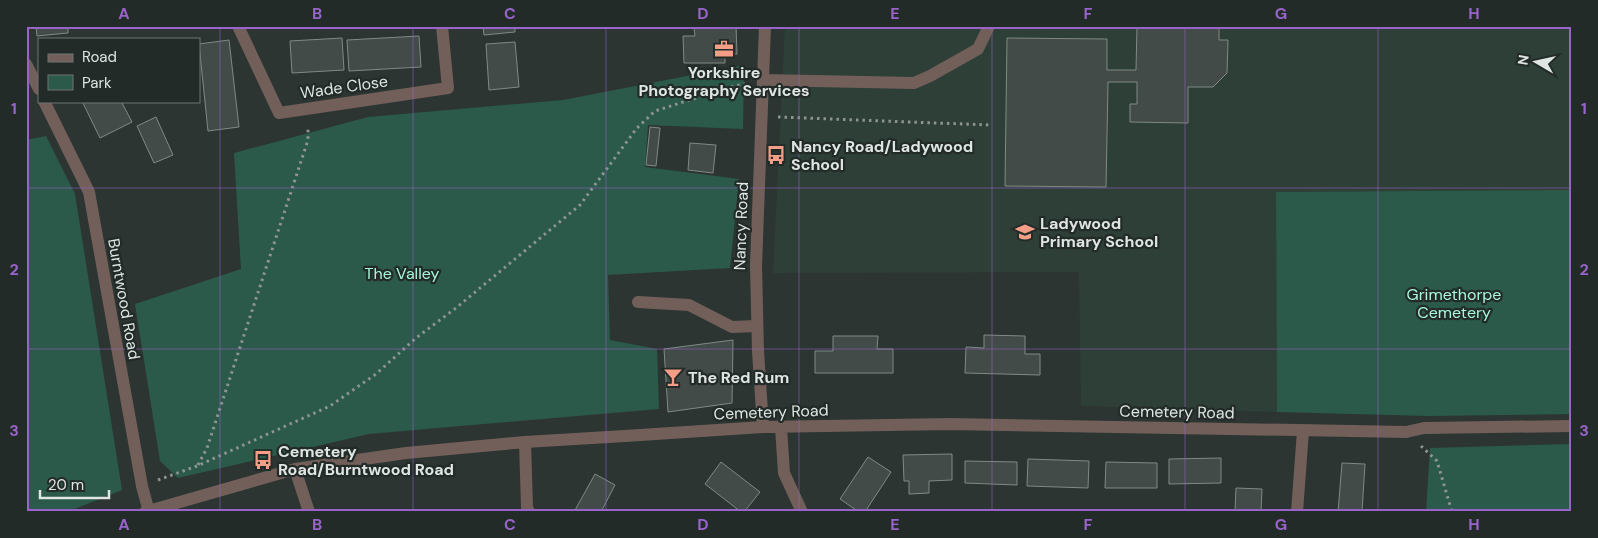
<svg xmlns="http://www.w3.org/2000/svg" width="1598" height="538" viewBox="0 0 1598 538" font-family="'DM Sans',sans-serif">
<rect width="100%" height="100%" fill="#2c3532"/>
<path fill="#2e3f38" d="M785,26H1572V190L1276,192L1277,412L1081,406L1079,272L773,273Z"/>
<path fill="#2b5a4a" d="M744,65L743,129L648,125L645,167L739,179L730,268L608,275L610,340L657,349L659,409L369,434L178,478L160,461L135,304L241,269L234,153L368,117L563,100Z
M46,136L75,194L122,490L67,512H26V140Z
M1572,190V414L1429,416L1277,412L1276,192Z
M1572,444V512H1426L1430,448Z"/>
<path fill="#424b47" stroke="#7f8a85" d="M36,26H68V33L37,36Z
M483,26H515V32L484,35Z
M706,26H736L737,54H725V63H684L683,36H695L694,28Z
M1137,26H1219V40H1228L1227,73L1213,87H1188V123L1130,122V104H1137V82H1108L1106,187L1005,186L1007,38L1107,39V70H1136Z
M419,36L421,67L349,71L347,40Z
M342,38L344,70L292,73L290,41Z
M229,40L239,127L208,131L199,44Z
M515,42L519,87L489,90L486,44Z
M82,101H121L132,122L100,138Z
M156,117L173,155L154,163L137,126Z
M650,127L660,128L656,166L646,165Z
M690,143L716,145L713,173L688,170Z
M984,335L1025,336V354H1040V375L965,373L966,347L984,348Z
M833,336H878L877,349H893V373H815V351H833Z
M733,340L732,403L668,412L664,349Z
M952,454V480L929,481V493L909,494V481H904L903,455Z
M868,457L891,472L865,512H859L840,499Z
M1221,458V483L1169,484V459Z
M1028,459L1089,461L1088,488L1027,486Z
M965,461L1017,462V485L965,483Z
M721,462L760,492L744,512H741L705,484Z
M1106,462L1157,463V488H1105Z
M1342,463L1365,464L1362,512H1338Z
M595,474L615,485L601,512H574Z
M1236,488L1262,489L1261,512H1235Z"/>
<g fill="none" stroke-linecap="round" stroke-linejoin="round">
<path stroke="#8d9491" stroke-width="3" stroke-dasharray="2.5 4" stroke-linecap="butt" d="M778,117L990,125
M1421,446L1437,461L1452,512
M198,465L207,448L308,140V127
M158,480L197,466L330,406L376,374L416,338L456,308L580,205L637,128L655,111L734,86L745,84"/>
<path stroke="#725f5a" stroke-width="12" d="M763,80L914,83L930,76L978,49L989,26
M638,302L689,305L732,327L757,326
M1406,432L1424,428L1572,426"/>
<path stroke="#725f5a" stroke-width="12" d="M238,26L279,113L448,88L442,26
M26,64L39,89
M44,101L89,192L142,486L149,512
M763,427L758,351L756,266L765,26
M781,427L784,473L802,512
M525,442L527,507L529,512
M295,469L309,512
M145,512L295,469L406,453L525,442L625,436L763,427L950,424L1406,432
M1297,512L1303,431"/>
</g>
<path fill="none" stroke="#9964ca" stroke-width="1" stroke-opacity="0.55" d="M220,26V512M413,26V512M606,26V512M799,26V512M992,26V512M1185,26V512M1378,26V512M26,188H1572M26,349H1572"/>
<defs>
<g id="office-bare" transform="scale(1.5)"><path d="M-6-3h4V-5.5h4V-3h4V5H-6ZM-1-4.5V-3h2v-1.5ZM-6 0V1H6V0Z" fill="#f49e88" stroke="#222b28" stroke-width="2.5" paint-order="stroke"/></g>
<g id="bus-bare" transform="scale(1.5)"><path d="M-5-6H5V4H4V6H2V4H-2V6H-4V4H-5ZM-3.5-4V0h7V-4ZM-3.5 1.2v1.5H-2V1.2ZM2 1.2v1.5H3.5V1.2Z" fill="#f49e88" stroke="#222b28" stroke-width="2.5" paint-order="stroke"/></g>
<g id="school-bare" transform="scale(1.5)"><path d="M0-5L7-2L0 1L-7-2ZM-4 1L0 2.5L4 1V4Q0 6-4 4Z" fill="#f49e88" stroke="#222b28" stroke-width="2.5" paint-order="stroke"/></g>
<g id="bar-bare" transform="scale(1.5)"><path d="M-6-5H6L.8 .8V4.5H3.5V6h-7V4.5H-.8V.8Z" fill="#f49e88" stroke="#222b28" stroke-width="2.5" paint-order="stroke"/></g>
</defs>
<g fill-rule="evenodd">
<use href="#office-bare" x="724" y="49"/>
<use href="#bus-bare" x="776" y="155"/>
<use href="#school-bare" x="1025" y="232"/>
<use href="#bar-bare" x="673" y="377"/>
<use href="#bus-bare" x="263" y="460"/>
</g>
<g text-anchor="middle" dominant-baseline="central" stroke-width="4.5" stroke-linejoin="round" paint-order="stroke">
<g font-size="16" font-weight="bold" fill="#dfe5e2" stroke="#222b28" text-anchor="start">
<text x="724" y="72" text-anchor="middle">Yorkshire<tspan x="724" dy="18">Photography Services</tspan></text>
<text x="791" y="146">Nancy Road/Ladywood<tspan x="791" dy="18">School</tspan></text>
<text x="1040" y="223">Ladywood<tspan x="1040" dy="18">Primary School</tspan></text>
<text x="688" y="377">The Red Rum</text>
<text x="278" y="451">Cemetery<tspan x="278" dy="18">Road/Burntwood Road</tspan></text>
</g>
<g font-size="16" fill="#dfe5e2" stroke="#222b28">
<text transform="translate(344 87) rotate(-8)">Wade Close</text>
<text transform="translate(741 226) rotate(-88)">Nancy Road</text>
<text transform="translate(124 299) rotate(80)">Burntwood Road</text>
<text transform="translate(771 412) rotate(-2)">Cemetery Road</text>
<text transform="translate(1177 412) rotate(1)">Cemetery Road</text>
</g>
<g font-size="16" fill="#a7f7da" stroke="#222b28">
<text x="402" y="273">The Valley</text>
<text x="1454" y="294">Grimethorpe<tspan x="1454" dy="18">Cemetery</tspan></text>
</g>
</g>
<rect width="1598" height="538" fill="none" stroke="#222b28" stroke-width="55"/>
<rect x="38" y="38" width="162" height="65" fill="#222b28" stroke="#6e7572"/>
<rect x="48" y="54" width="25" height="8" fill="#725f5a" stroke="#6e7572"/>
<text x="82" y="62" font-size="15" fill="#dfe5e2">Road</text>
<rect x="48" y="75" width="25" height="15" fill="#2b5a4a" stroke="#6e7572"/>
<text x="82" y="88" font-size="15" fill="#dfe5e2">Park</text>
<g transform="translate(1536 62) rotate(279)" stroke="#222b28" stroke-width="4" paint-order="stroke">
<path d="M0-4L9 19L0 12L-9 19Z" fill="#dfe5e2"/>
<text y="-8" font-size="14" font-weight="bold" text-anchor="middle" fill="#dfe5e2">N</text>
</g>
<path d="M40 490v8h69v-8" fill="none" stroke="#dfe5e2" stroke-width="2.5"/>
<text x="48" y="490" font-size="15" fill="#dfe5e2" stroke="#222b28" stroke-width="4" paint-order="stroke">20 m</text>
<rect x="28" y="28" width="1542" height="482" fill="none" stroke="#9964ca" stroke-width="2"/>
<g font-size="16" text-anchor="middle" font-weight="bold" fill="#9964ca">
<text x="124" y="19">A</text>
<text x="317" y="19">B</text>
<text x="510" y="19">C</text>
<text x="703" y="19">D</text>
<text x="895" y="19">E</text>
<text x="1088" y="19">F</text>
<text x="1281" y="19">G</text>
<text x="1474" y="19">H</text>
<text x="14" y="114">1</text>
<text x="1584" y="114">1</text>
<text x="14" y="275">2</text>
<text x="1584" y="275">2</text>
<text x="14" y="436">3</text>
<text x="1584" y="436">3</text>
<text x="124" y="530">A</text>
<text x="317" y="530">B</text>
<text x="510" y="530">C</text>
<text x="703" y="530">D</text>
<text x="895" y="530">E</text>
<text x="1088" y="530">F</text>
<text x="1281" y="530">G</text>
<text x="1474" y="530">H</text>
</g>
</svg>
